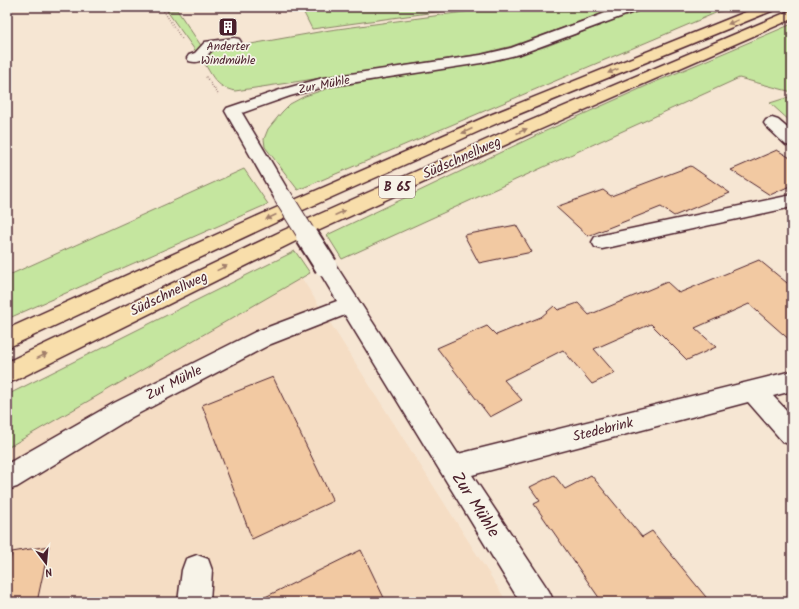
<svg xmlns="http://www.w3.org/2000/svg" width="799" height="609" viewBox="0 0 799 609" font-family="Kalam,sans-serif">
<rect width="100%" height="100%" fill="#f6e6d3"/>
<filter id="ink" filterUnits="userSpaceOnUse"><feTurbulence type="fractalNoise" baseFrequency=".025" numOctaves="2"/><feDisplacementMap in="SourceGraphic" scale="8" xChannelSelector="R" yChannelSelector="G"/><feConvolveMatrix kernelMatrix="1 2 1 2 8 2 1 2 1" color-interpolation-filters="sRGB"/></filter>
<g filter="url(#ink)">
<path fill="#f5ddc4" d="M301,277L507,602H7V448Z"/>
<path fill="#c5e69f" stroke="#888265" d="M301,7H472L312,29Z
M501,7H620L512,46L480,54L235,91C215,87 212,75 202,59L211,51L330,30Z
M647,7H735L718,12L298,190L265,147L264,139L268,129L282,112L290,104L305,96L332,87L500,60L547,46Z
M177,10L202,47L197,53L167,11Z
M792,24V92L739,78L342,259L327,235L539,134L653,83Z
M792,96V123L770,103Z
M244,169L268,204L7,319V276Z
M295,251L310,273L7,448V395Z"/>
<path fill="#f2c9a2" stroke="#4a1f2b" d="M777,150L792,159V185L770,195L731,170Z
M691,166L730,193L674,216L661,207L588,236L556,207L603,190L611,196Z
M516,225L532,252L479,263L464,235Z
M759,260L792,287V342L749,304L695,328L716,347L687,360L651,324L594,349L615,373L592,384L563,350L504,380L522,400L490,417L437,348L487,326L496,335L541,317L554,306L558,310L578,303L589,315L667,282L679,293Z
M273,377L333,501L252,539L202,405Z
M554,475L565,489L591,475L642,537L652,531L710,602H602L534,504L540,501L530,487Z
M49,546L37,602H7V572L12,552Z
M361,550L386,602H255Z"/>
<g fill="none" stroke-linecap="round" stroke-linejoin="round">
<g stroke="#4a1f2b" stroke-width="3">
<path id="minor" d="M622,7H640L639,10L520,54L481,63L324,87L290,96L242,113L292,197L290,201L283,203L276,201L225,111L227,108L280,90L323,78L481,55L511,48Z
M234,38L239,39L241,42L239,45C232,47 224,46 216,48C206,51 207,66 189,61L187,58L189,55L195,53L205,42Z
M772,118L778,120L792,132V146L786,145L766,126L764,123L766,120Z
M792,195V207L602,249L595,247L592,242L595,237L602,235Z
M326,259L333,261L458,454L792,371V391L773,396L792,416V445L783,442L748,402L472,475L549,591L554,602H520L345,315L271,344L132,417L17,487L7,490V464L114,403L255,332L337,301L316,266L319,261Z
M197,555L208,559L212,570L210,602H178L182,570L186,559Z"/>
</g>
<g stroke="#4a1f2b" stroke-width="3">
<path id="highway" d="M758,7H775L774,10L502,121L283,219L7,348V329L269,211L490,115Z
M792,10V19L525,136L298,240L16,380L7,383V362L284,230L513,128Z"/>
</g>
<path stroke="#4a1f2b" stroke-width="1.5" stroke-dasharray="0.5 2" stroke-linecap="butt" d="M161,7L182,39
M206,77L218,94"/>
<use href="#minor" fill="#f7f3e8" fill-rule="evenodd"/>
<use href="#highway" fill="#f8deab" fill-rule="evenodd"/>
<g stroke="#4a1f2b" stroke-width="20" stroke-linecap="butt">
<path id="minor-bridge-far1" d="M283,197L308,237"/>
</g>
<g stroke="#4a1f2b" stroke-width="26" stroke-linecap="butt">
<path id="minor-bridge" d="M307,236L326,266"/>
</g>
<use href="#minor-bridge-far1" stroke="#f7f3e8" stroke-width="18"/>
<use href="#minor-bridge" stroke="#f7f3e8" stroke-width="22"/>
</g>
<defs><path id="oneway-solid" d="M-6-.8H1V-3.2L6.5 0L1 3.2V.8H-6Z"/></defs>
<g fill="#a17e6b">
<use href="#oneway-solid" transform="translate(733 22) rotate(158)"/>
<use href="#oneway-solid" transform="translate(613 71) rotate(158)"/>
<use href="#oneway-solid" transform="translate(467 131) rotate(156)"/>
<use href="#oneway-solid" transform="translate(522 131) rotate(-24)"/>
<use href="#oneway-solid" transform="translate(340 213) rotate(-24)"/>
<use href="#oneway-solid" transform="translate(271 217) rotate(155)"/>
<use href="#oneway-solid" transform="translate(222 268) rotate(-26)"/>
<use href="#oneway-solid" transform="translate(42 356) rotate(-26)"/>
</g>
</g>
<defs>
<g id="building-square" transform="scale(1)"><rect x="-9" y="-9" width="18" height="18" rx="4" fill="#4a1f2b" stroke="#f7f3e8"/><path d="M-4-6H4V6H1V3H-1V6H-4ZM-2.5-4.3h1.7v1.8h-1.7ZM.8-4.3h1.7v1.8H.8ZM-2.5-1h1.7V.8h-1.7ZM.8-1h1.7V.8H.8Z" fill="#fff"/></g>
</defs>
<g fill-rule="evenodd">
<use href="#building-square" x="228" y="27"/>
</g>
<g text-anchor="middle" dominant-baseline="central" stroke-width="3.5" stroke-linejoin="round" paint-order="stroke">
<g font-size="12" fill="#4a1f2b" stroke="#f7f3e8">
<text x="228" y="46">Anderter<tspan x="228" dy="14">Windmühle</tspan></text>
</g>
<g font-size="12" fill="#4a1f2b" stroke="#f7f3e8">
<text transform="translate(324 85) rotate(-11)">Zur Mühle</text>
</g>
<rect fill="#f7f3e8" stroke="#7e5f64" stroke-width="1" x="379" y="176" width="36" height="22" rx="3"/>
<g font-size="13" font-weight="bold" fill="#4a1f2b">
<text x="397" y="187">B 65</text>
</g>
<g font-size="14" fill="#4a1f2b" stroke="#f7f3e8">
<text transform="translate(462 158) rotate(-24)">Südschnellweg</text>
<text transform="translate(169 294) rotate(-26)">Südschnellweg</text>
<text transform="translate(174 383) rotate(-27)">Zur Mühle</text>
<text transform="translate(603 430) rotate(-14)">Stedebrink</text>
</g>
<g font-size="17" fill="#4a1f2b" stroke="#f7f3e8">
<text transform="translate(475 505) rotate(57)">Zur Mühle</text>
</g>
</g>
<rect width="799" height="609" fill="none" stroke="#f7f3e8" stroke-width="24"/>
<rect x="12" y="12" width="775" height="585" fill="none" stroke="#4a1f2b" stroke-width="1.5" filter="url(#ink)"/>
<g transform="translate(46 563) rotate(164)" stroke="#f7f3e8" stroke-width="3" paint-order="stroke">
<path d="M0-3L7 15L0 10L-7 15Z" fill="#4a1f2b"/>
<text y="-6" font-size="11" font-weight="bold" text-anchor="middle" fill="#4a1f2b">N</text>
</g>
</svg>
